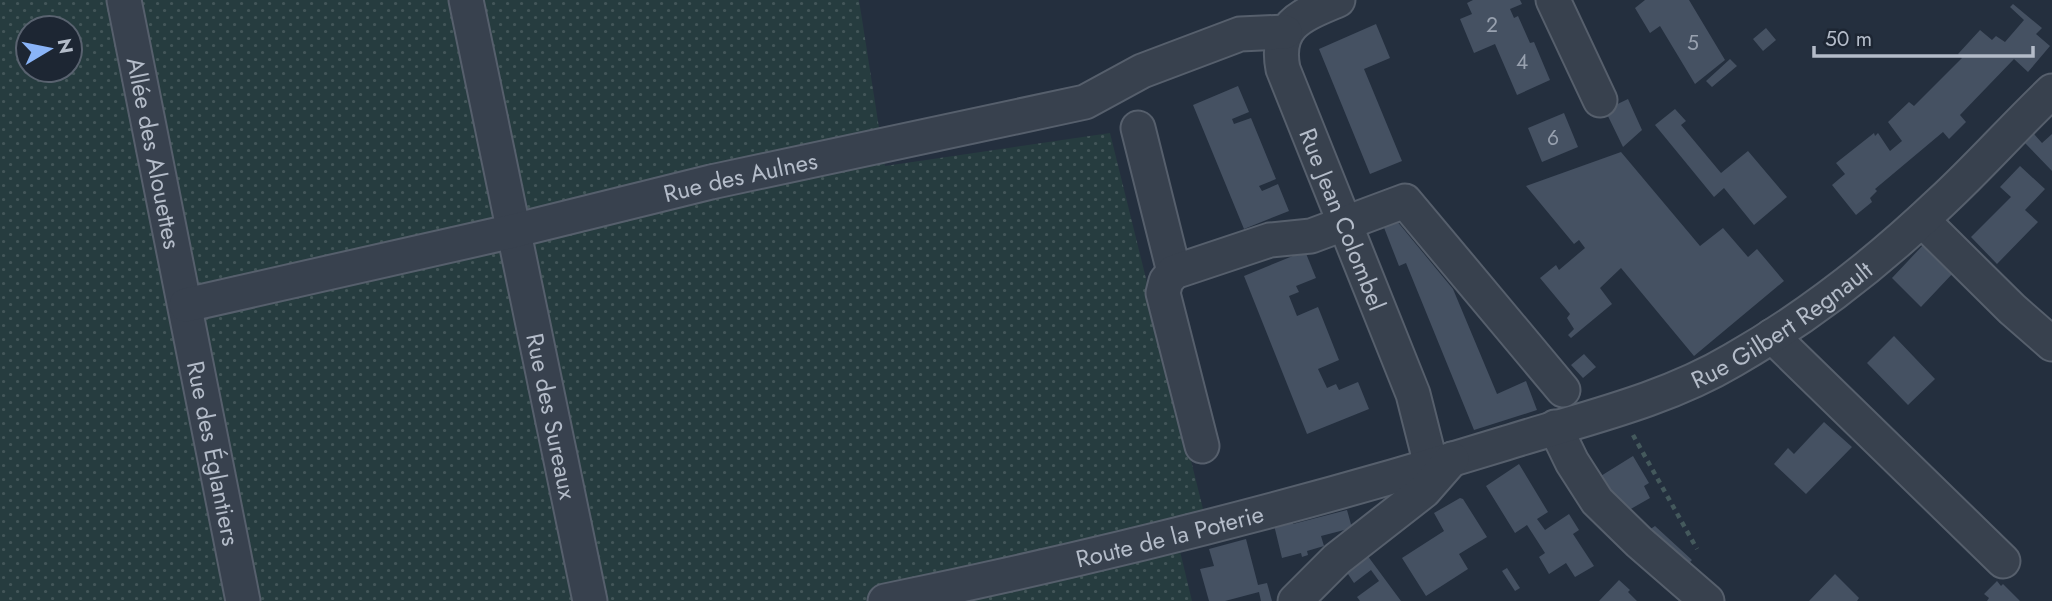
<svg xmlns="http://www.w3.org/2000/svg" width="2052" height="601" viewBox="0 0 2052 601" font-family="Jost,sans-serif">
<defs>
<pattern id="green-dots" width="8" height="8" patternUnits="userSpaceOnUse" patternTransform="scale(1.75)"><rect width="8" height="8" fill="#263c3f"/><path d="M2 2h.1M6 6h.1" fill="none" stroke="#435659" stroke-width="1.8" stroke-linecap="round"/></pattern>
</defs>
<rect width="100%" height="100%" fill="#242f3e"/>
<path fill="url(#green-dots)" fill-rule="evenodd" d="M0,0H859L885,166L1110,133L1205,517L1172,518L1192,601H0ZM28,28H70V70H28Z"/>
<path fill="#455162" d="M1473,0H1520L1522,4L1510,9L1514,18L1518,16L1530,43L1534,42L1550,80L1517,95L1495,44L1474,53L1460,19L1472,14L1467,3Z
M1645,0H1689L1725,60L1695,84L1660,26L1650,33L1635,8Z
M2013,4L2042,28L2036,34L2050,46L2028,72L2014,59L1960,115L1966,122L1949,139L1943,132L1875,189L1877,191L1870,198L1872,202L1856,215L1832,185L1845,174L1836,163L1874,133L1875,136L1878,133L1890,151L1902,141L1888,122L1909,102L1914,106L1962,58L1958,54L1980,30L1992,40L1996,36L2005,42L2024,20L2010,7Z
M1376,24L1390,58L1364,69L1402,161L1370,174L1319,49Z
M1766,28L1776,40L1763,51L1753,39Z
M1730,59L1737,66L1712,87L1706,81Z
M1238,86L1249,112L1232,119L1234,124L1251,118L1276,179L1259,186L1262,191L1278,184L1289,211L1244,229L1193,105Z
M1628,99L1642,130L1623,147L1605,110Z
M1675,109L1686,121L1681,125L1721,173L1748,151L1787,197L1754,225L1724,188L1714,197L1655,125Z
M1564,113L1578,147L1542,162L1528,128Z
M2034,134L2042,143L2052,134V171L2025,143Z
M1621,152L1700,246L1723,228L1748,257L1757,249L1784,281L1694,356L1621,268L1600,288L1612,304L1571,338L1568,335L1574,329L1567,318L1570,314L1540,278L1556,265L1559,270L1585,248L1579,240L1574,244L1526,186Z
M2020,166L2045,189L2025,210L2038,222L1997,264L1971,237L2011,197L2000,187Z
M1396,220L1453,289L1497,394L1526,381L1537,410L1474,430L1406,263L1399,266L1383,225Z
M1924,244L1954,272L1921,307L1892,278Z
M1305,251L1316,278L1296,286L1299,292L1289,296L1297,316L1318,307L1339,360L1318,369L1327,388L1336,384L1339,390L1358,382L1369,409L1307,434L1244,276Z
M1894,336L1935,379L1908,405L1867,363Z
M1584,354L1596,367L1583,378L1571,365Z
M1824,422L1852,447L1806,494L1774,464L1788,448L1794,454Z
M1633,456L1649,483L1644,486L1650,498L1622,514L1596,479Z
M1519,464L1548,512L1537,519L1545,530L1569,514L1579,530L1573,534L1594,566L1575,577L1566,563L1549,574L1539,557L1545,553L1527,525L1515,533L1486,486Z
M1460,498L1463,499L1487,537L1459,554L1468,569L1426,596L1402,558L1444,531L1434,513Z
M1347,510L1352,528L1321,536L1324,546L1307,551L1308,555L1302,557L1301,553L1282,558L1274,525L1292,520L1293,524Z
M1655,526L1692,560L1682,570L1643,534Z
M1246,539L1258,585L1267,583L1272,601H1261L1259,592L1225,601H1209L1200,569L1214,566L1209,549Z
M1367,555L1401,601H1360L1357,597L1379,581L1371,570L1354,583L1344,568Z
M1507,568L1520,588L1515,591L1502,571Z
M1835,574L1859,598L1857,601H1809Z
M1619,580L1630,590L1628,592L1637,601H1599Z
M1997,581L2001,586L2003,584L2020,601H1987L1989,598L1984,594Z"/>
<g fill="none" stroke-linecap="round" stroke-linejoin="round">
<g stroke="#565f6c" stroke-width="37">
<g id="minor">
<path id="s1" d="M124,0L243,601"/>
<path id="s2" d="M466,0L590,601"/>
<path id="s3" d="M1338,0C1303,15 1274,24 1283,69L1413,394L1431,465"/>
<path d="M1553,0L1600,100"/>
<path d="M1138,128L1174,272"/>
<path d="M1922,220L2012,309L2052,344"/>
<path id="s4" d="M186,305L513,231L711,182L1085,102L1142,71L1240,34L1285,32"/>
<path d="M1772,336L2003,561"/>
<path d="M1555,427L1572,462L1597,501L1639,542L1707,601"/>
<path d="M1202,446L1163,293L1166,281L1174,272L1270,240L1311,236L1405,201L1563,390"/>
<path id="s5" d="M885,601C1094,558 1302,506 1506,443C1582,419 1664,401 1733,360C1808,317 1878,262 1941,202C1979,167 2014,127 2052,91"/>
<path d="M1295,601L1337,559L1424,491L1452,459"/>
</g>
</g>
<path stroke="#44595c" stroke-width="4.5" stroke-dasharray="5 5" stroke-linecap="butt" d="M1633,435L1697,549"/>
<use href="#minor" stroke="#38414e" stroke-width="33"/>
</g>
<g text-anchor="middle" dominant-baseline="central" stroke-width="6" stroke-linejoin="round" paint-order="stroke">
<g font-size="21" fill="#98a1af">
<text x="1492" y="25">2</text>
<text x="1693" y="43">5</text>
<text x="1522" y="62">4</text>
<text x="1553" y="138">6</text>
</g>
<g font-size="24" fill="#b4bcc9" stroke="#1d2633">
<text stroke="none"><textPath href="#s1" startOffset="156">Allée des Alouettes</textPath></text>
<text stroke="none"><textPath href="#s4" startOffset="569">Rue des Aulnes</textPath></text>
<text stroke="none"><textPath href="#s3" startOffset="261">Rue Jean Colombel</textPath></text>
<text stroke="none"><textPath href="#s5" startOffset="943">Rue Gilbert Regnault</textPath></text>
<text stroke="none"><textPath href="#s2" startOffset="425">Rue des Sureaux</textPath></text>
<text stroke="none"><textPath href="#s1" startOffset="462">Rue des Églantiers</textPath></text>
<text stroke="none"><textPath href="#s5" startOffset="292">Route de la Poterie</textPath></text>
</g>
</g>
<g transform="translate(49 49) rotate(80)"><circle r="33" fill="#1d2633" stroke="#59626f" stroke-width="2"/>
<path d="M0-5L12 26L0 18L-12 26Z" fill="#8ab4f8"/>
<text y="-10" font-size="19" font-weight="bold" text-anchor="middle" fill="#b4bcc9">N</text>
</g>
<path d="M1814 46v10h219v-10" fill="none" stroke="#b4bcc9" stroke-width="3.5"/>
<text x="1825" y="46" font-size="21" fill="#b4bcc9" stroke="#1d2633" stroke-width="5" paint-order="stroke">50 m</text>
</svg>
